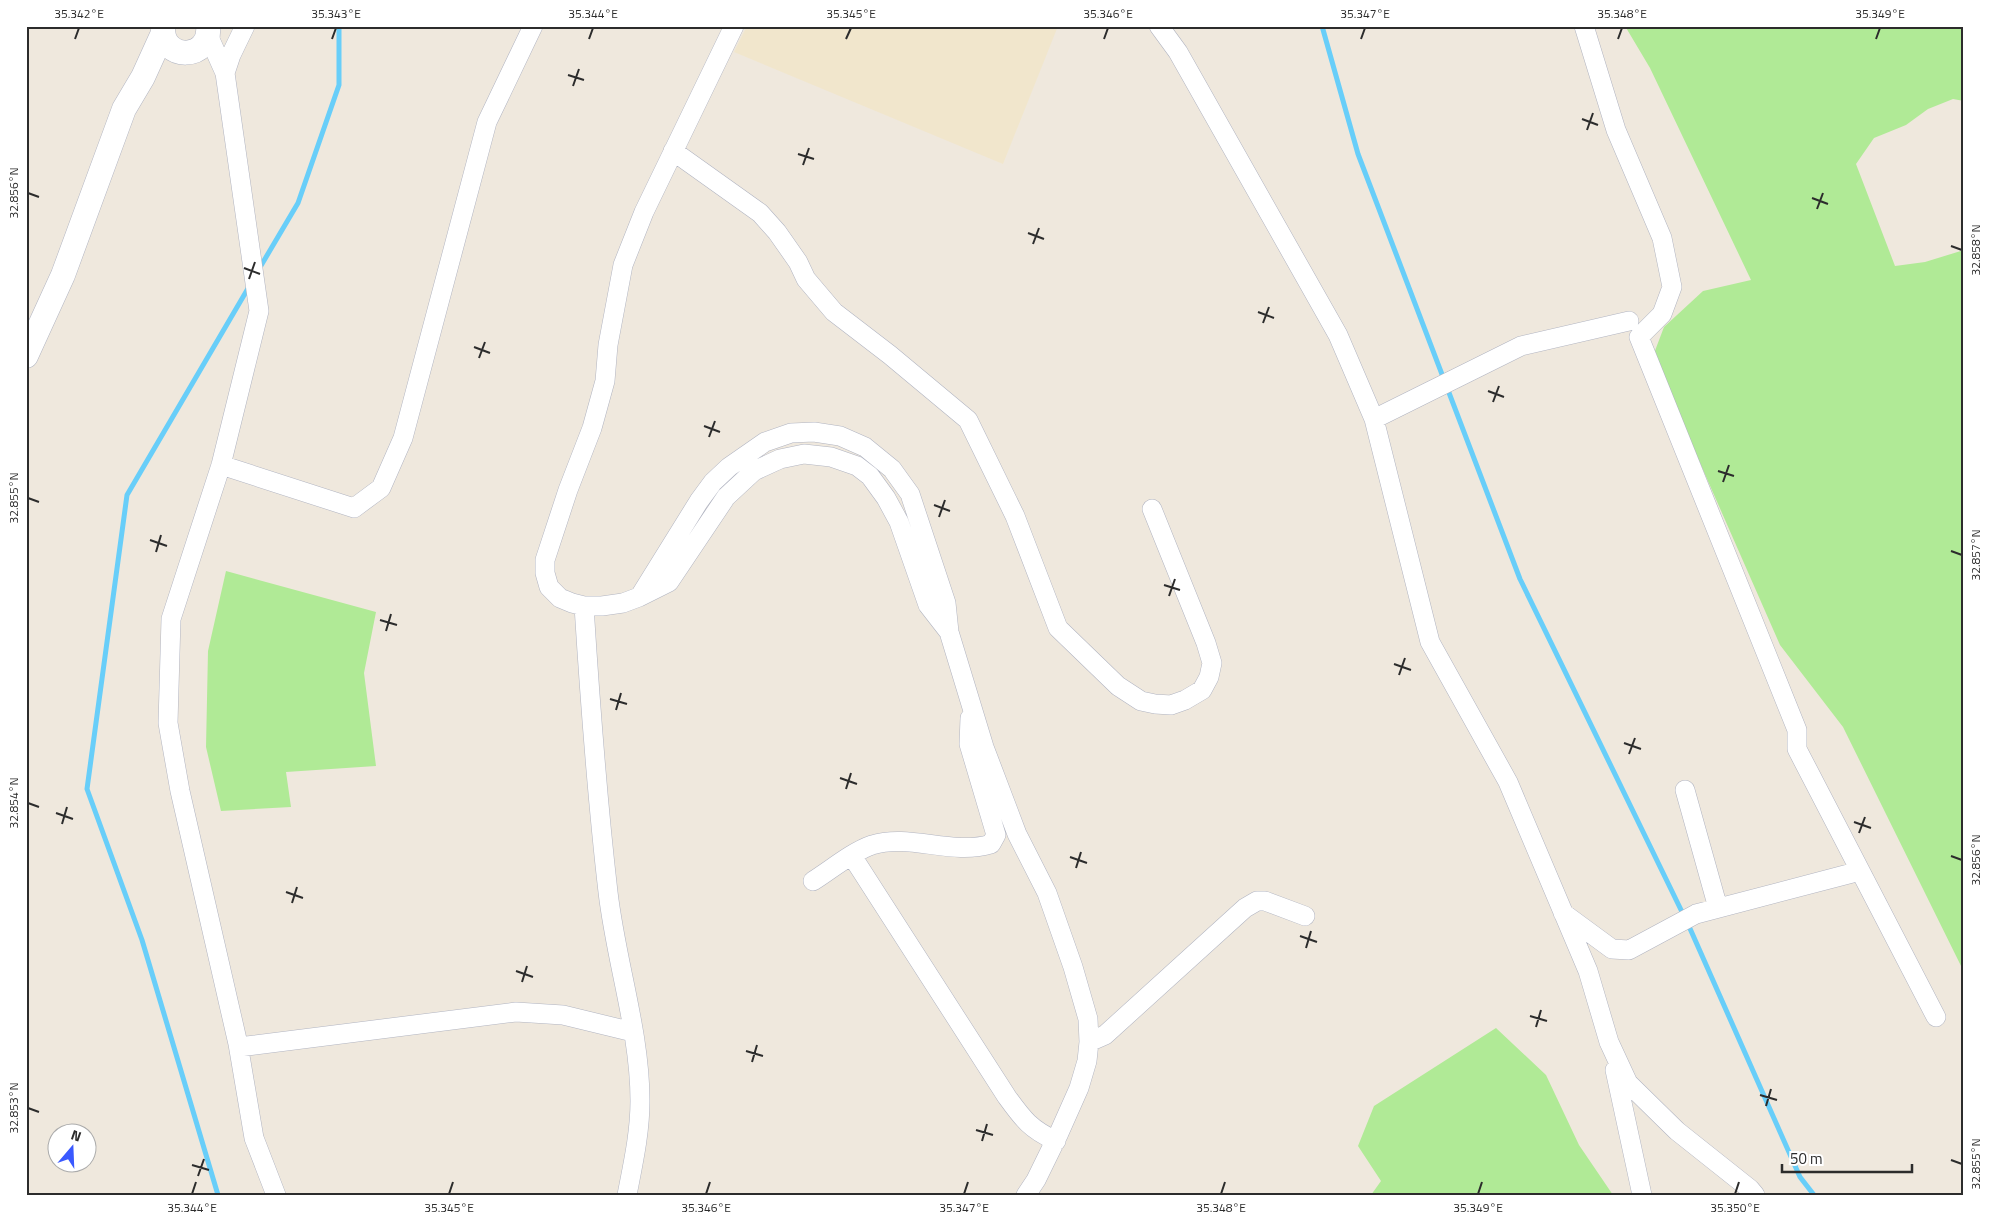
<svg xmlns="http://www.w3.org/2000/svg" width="1990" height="1221" viewBox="0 0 1990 1221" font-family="'Titillium Web',sans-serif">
<rect width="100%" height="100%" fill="#efe8dd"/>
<path fill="#f1e6cc" d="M747,26H1058L1003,164L734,52Z"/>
<path fill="#b0ea96" d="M1625,26H1964V101L1953,99L1928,109L1906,125L1874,138L1856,164L1895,266L1925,262L1964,250V972L1843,727L1780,645L1653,356L1664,327L1703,291L1751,280L1650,68Z
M226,571L376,612L364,673L376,766L286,772L291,807L221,811L206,747L208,651Z
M1496,1028L1546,1075L1579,1145L1613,1195H1371L1381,1181L1358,1146L1374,1106Z"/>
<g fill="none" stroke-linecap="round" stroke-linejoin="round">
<path stroke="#68cef9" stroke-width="5" d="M1322,26L1358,154L1520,579L1684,916
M259,269L298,203L339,85V26
M1688,924L1800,1177L1814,1195
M218,1195L142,940L87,789L127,495L250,285"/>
<g stroke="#b1b4c1" stroke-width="20">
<path id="minor" d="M734,26L644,212L623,265L608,345L605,381L592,428L568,490L545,560V573L549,587L560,598L572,603L584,606H602L623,603L639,597L669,582L726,497L754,471L780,459L804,454L831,457L857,466L870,476L886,498L899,522L928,605L949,632
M1159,26L1178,52L1338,335L1374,419L1430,642L1508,782L1588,971L1609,1042L1628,1083L1677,1131L1750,1189L1755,1195
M1584,26L1616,130L1662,238L1672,287L1662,314L1639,337L1797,730V749L1936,1017
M208,35L225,73L259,311L221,465L171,619L168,723L180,791L238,1044L254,1138L276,1195
M225,73L231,55L245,26
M673,151L760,213L777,232L798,262L806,279L834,312L890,355L968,420L1015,516L1058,628L1118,686L1141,701L1155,704L1171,705L1185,700L1202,690L1209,677L1212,663L1206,643L1152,509
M1374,419L1521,346L1629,321
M221,465L354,508L381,488L403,438L487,122L533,26
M640,596L699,501L713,482L729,467L765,442L791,433L814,432L840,436L865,447L892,469L910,494L946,603L949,632L984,747L1017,834L1047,893L1073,967L1088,1019L1089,1042L1087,1061L1079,1088L1059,1133L1036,1180L1026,1195
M584,606C590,701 597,797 608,892C616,962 640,1031 640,1101C640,1133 633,1164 627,1195
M1685,790L1718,908
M852,856L1007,1097C1023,1119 1030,1129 1056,1141
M813,881C832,869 852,852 872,845C910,833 951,856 991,844L996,835L969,744L970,718
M1563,913L1612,949L1629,950L1696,914L1860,871
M1089,1042L1105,1035L1245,908L1257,901H1265L1305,916
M239,1047L516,1012L563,1015L633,1032
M1615,1070L1642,1195"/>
</g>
<g stroke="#b1b4c1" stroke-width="25">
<path id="tertiary" d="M163,26C161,63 212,60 208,26
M26,356L63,275L124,109L143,77L163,33"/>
</g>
<use href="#minor" stroke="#fff" stroke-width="19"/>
<use href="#tertiary" stroke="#fff" stroke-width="24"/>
</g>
<path fill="none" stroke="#2c2c2c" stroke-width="2" d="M75,39L79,28M332,39L336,28M589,39L593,28M846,39L851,28M1104,39L1108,28M1361,39L1365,28M1618,39L1622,28M1876,39L1880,28M568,75L584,80M573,86L579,69M1582,119L1598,125M1587,130L1593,113M798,154L814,159M803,165L809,148M28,193L39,197M1812,198L1828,204M1817,209L1823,193M1028,233L1044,239M1033,244L1039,228M1951,246L1962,250M244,268L260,274M249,279L255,262M1258,312L1274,318M1263,323L1269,307M474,347L490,353M479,358L485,342M1488,391L1504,397M1493,402L1499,386M704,426L720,432M709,437L715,421M1718,471L1734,476M1723,482L1729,465M28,498L39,502M934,505L950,511M939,517L945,500M150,540L167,546M1951,551L1962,555M156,552L161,535M1164,585L1180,590M1169,596L1175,579M380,620L397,625M386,631L391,614M1394,664L1411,670M1399,675L1405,658M610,699L627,704M616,710L621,693M1624,743L1641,749M1629,754L1635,738M840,778L857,784M846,789L851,773M28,803L39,807M56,813L73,819M1854,822L1871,828M62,824L67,807M1859,833L1865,817M1951,856L1962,860M1070,857L1087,863M1076,868L1081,852M286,892L303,898M292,903L297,887M1300,936L1317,942M1306,948L1311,931M516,971L533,977M522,982L527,966M1530,1016L1547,1021M1536,1027L1541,1010M746,1051L763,1056M752,1062L757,1045M1760,1095L1777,1100M1766,1106L1771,1089M28,1108L39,1112M976,1130L993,1135M982,1141L987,1124M1951,1160L1962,1164M192,1165L209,1170M198,1176L204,1159M192,1194L196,1182M449,1194L453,1182M706,1194L710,1182M964,1194L968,1182M1221,1194L1225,1182M1478,1194L1482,1182M1735,1194L1739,1182"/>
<rect width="1990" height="1221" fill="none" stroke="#ffffff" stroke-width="55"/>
<g transform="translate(72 1148) rotate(19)"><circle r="24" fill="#ffffff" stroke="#ababab"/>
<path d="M0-4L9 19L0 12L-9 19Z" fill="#3a59ff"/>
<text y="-8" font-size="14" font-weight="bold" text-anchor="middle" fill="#2c2c2c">N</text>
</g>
<path d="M1782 1164v8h130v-8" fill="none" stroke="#2c2c2c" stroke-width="2.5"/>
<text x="1790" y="1164" font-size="15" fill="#2c2c2c" stroke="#ffffff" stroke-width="4" paint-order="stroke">50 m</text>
<rect x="28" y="28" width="1934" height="1166" fill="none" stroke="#2c2c2c" stroke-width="2"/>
<g font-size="12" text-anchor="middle" fill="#2c2c2c">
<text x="79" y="18">35.342°E</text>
<text x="336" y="18">35.343°E</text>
<text x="593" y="18">35.344°E</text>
<text x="851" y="18">35.345°E</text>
<text x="1108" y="18">35.346°E</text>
<text x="1365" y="18">35.347°E</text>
<text x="1622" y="18">35.348°E</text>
<text x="1880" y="18">35.349°E</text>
<text transform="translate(14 193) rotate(-90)" y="4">32.856°N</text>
<text transform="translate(1976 250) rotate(-90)" y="4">32.858°N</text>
<text transform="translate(14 498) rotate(-90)" y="4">32.855°N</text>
<text transform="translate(1976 555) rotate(-90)" y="4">32.857°N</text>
<text transform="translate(14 803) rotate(-90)" y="4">32.854°N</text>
<text transform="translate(1976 860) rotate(-90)" y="4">32.856°N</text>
<text transform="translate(14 1108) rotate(-90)" y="4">32.853°N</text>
<text transform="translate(1976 1164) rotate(-90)" y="4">32.855°N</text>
<text x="192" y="1212">35.344°E</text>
<text x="449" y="1212">35.345°E</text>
<text x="706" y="1212">35.346°E</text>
<text x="964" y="1212">35.347°E</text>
<text x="1221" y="1212">35.348°E</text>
<text x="1478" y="1212">35.349°E</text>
<text x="1735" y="1212">35.350°E</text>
</g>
</svg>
